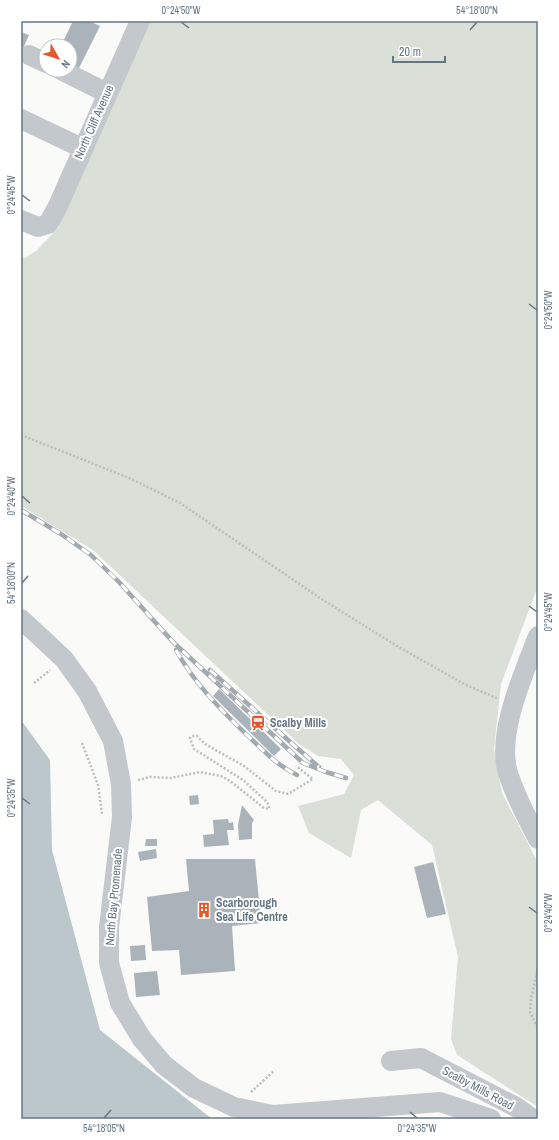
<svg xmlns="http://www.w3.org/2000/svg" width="559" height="1140" viewBox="0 0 559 1140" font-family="'Archivo Narrow',sans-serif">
<rect width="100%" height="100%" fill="#fafaf8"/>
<path fill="#dadfd7" d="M150,21H538V586L501,684L494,749L502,793L538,863V1107L457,1055L451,1039L458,957L432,845L378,800L361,810L351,858L309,833L298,806L344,794L354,775L341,759L318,756L299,744L93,550L21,506V257L25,258L37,250L57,229Z"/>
<path fill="#bbc7cb" d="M21,720L50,760L52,850L100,1030L212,1119H21Z"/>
<path fill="#aab3b9" d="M73,21H89L100,26L76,74L70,71V46H61Z
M21,32L29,35L21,53Z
M219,689L281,749L274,756L213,696Z
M198,795L199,804L190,805L189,796Z
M242,805L254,820L252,823V839L239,840L238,825Z
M228,819L229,823L233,822L234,830H227L229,845L204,847L203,835L214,834L213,820Z
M146,839H157V846H145Z
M156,849L157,858L140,861L138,852Z
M186,859H255L261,923L232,926L235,971L181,975L179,950L152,951L147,897L189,891Z
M433,862L446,914L427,918L414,867Z
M145,945L146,960L131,961L130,946Z
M157,971L160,995L136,997L134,973Z"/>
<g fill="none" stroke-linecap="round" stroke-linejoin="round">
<path stroke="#bbbfc2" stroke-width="2.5" stroke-dasharray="2 2" stroke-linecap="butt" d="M21,435L129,478L180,503L323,600L397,646L466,685L497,698
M34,683L50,670
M82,743L98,785L102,814
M138,780L150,777L171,778L200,772L221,776L230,781L264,808L269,809V806L267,802L243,780L194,749L190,738L192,736H197L205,744L244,766L276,791L288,794L313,779L296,766
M538,968L531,999L530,1012L538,1029
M251,1092L274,1071"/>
<path stroke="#c3c8cc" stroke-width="20" d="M29,55L46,63
M61,70L107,93
M21,119L82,148
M21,220L38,227L48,224L57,208L140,21
M21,619L64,659L87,691L113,741L121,784L122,817L109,927V963L120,1003L142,1039L164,1065L194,1088L234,1107L273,1115L440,1102L491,1119
M538,636C524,673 496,734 508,773C515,796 527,818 538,839
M391,1061L421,1058L516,1107L533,1119"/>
<g stroke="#a2aab0" stroke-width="4.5">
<path id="rail" d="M21,510L61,534L91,555L119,582L173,642L303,763L326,772L346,778
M176,650C194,683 220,709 247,735C264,751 275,764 297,775
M210,670L297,748L319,767"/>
</g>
<use href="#rail" stroke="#fff" stroke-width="3" stroke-dasharray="9" stroke-linecap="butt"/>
</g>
<path fill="none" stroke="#657683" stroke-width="1.5" d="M181,22L189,28M470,30L477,22M22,195L30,201M529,304L537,310M22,496L30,503M22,583L28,576M529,606L537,612M22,798L30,804M529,907L537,913M410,1112L417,1118M104,1118L111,1110"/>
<defs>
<g id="station-bare" transform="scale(1.2)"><path d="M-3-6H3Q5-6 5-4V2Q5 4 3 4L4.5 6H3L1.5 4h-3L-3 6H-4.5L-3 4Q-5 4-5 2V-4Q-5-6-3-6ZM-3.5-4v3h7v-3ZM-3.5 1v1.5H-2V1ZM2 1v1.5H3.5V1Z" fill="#e4572e" stroke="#fff" stroke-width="2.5" paint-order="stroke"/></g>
<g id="building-bare" transform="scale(1.2)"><path d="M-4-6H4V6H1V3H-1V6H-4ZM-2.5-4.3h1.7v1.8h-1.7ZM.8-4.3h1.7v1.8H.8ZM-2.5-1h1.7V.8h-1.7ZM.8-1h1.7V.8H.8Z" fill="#e4572e" stroke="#fff" stroke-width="2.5" paint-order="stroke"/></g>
</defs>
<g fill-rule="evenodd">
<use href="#station-bare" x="258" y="723"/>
<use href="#building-bare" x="204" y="910"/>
</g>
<g text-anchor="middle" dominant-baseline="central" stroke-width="4" stroke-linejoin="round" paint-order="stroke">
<g font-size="12" fill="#657683" stroke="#fff">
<text transform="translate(94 122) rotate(-66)">North Cliff Avenue</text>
<text transform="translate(114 897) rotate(-85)">North Bay Promenade</text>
<text transform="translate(478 1088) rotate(28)">Scalby Mills Road</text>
</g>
<g font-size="12" font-weight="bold" fill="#657683" stroke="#fff" text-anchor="start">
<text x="270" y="723">Scalby Mills</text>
<text x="216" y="903">Scarborough<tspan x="216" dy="14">Sea Life Centre</tspan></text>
</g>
</g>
<rect width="559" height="1140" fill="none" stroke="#ffffff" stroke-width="44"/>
<g transform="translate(58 58) rotate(129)"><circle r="19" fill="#ffffff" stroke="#c1c8cd"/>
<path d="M0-3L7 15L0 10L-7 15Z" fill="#e4572e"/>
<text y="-6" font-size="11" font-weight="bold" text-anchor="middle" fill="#657683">N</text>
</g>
<path d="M393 56v6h52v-6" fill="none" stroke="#657683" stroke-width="2"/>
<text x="399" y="56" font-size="12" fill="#657683" stroke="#ffffff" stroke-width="3" paint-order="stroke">20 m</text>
<rect x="22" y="22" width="515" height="1096" fill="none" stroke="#657683" stroke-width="1.5"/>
<g font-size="10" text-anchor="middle" fill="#657683">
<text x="181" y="14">0°24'50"W</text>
<text x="477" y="14">54°18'00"N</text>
<text transform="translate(11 195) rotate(-90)" y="4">0°24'45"W</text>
<text transform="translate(548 310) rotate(-90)" y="4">0°24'50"W</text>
<text transform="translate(11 496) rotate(-90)" y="4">0°24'40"W</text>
<text transform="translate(11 583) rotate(-90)" y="4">54°18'00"N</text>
<text transform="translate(548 612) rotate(-90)" y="4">0°24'45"W</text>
<text transform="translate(11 798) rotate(-90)" y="4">0°24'35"W</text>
<text transform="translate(548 913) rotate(-90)" y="4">0°24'40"W</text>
<text x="104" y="1132">54°18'05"N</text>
<text x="417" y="1132">0°24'35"W</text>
</g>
</svg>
